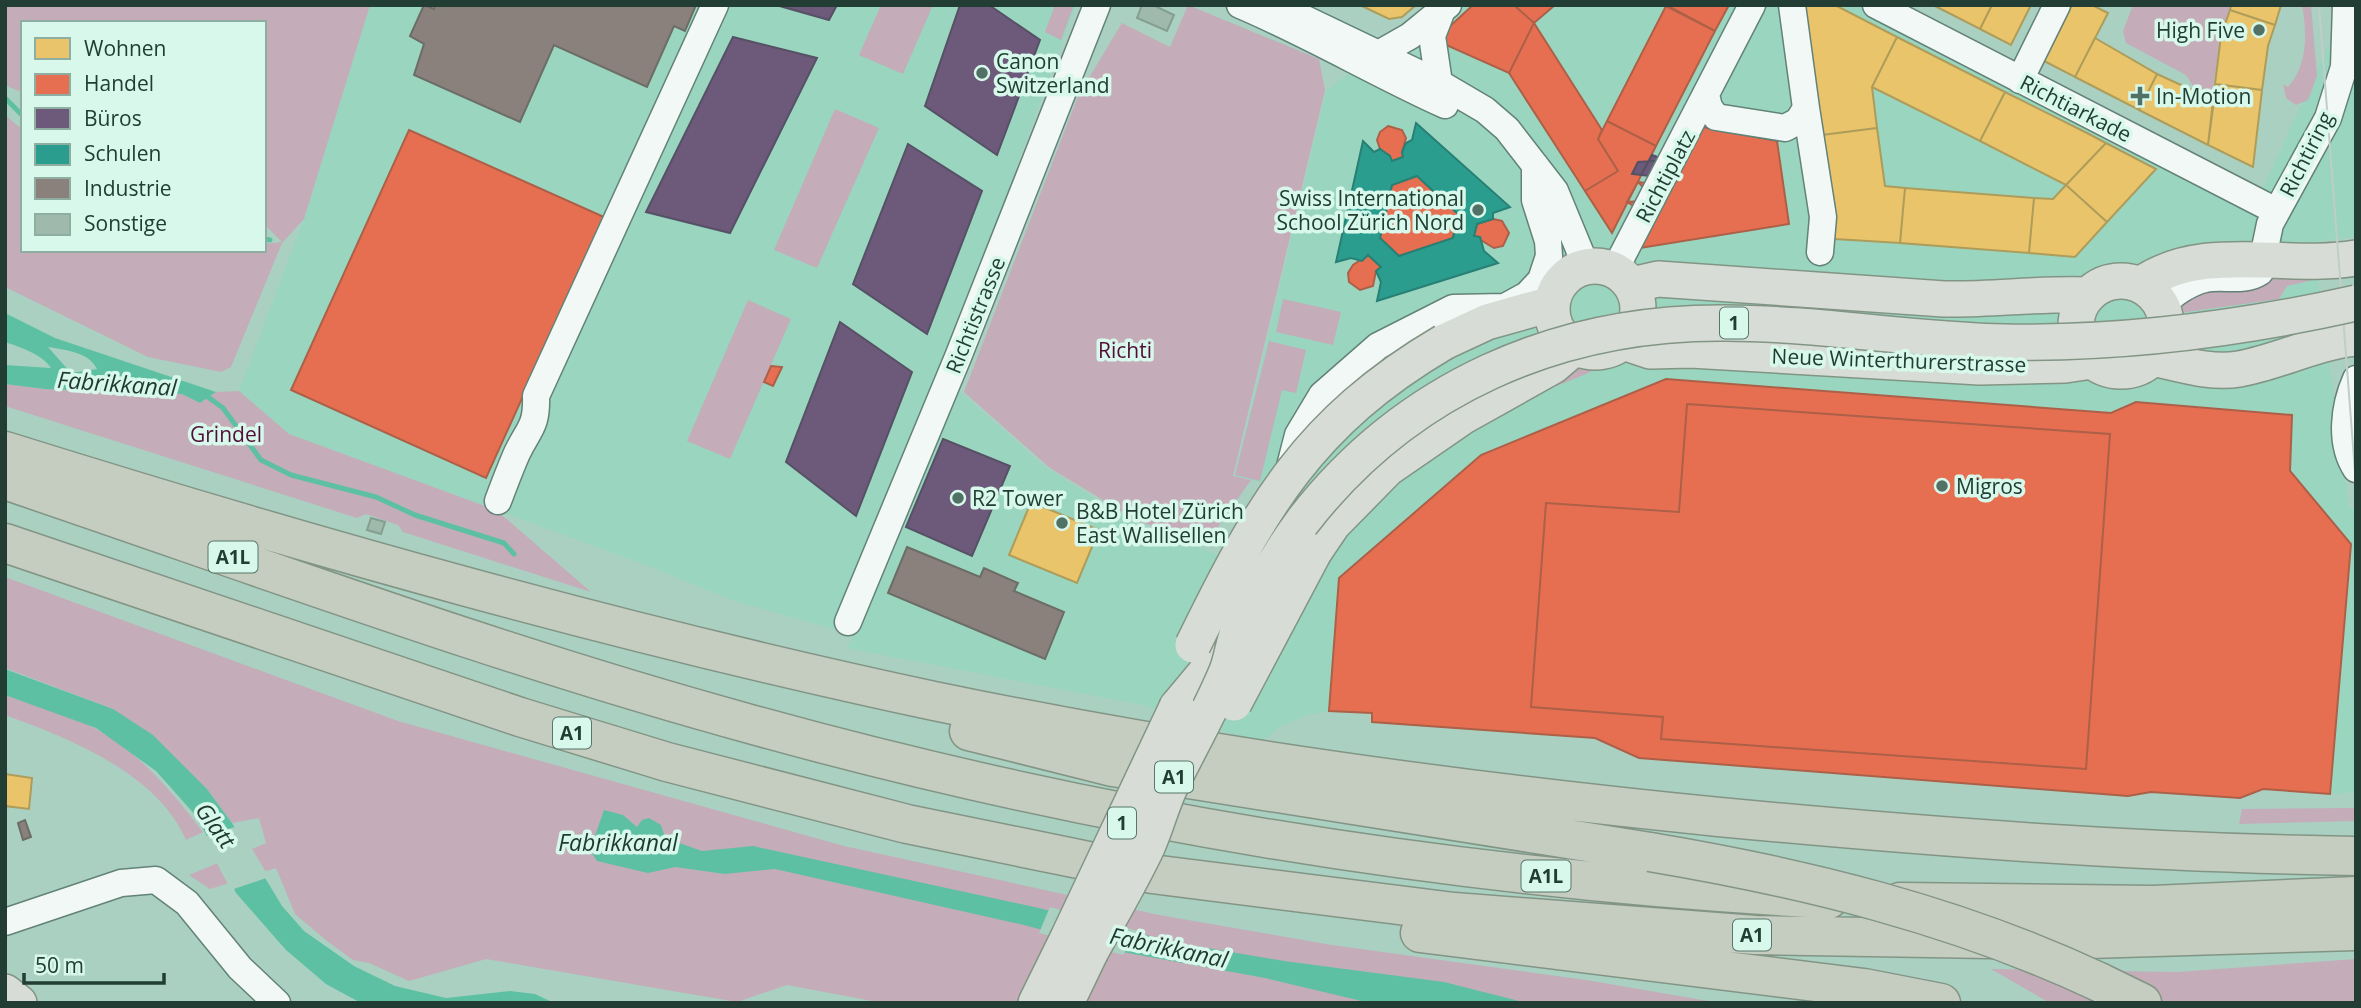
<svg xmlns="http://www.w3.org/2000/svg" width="2361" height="1008" viewBox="0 0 2361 1008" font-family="'Open Sans',sans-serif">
<rect width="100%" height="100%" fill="#aad0c2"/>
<path fill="#9ad5c0" d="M370,5H1076L940,374L1045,467L1135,523L1226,558L1264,483L1235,476L1326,91L1436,5H1856L2251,214L2347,5H2356V237L2313,242L2349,507L2356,509V792L2330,794L2264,789L2240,798L2151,792L2128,796L1639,758L1595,738L1372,722V713L1329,711L1308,715L1281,726L1260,743L1143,705L846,648L854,635L735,601L643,564L289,434L239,391L304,219Z"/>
<path fill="#c4acb9" d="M5,5H370L304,219L282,243L231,367L221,372L148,357L5,287V115L23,130V250H264V244L282,242L264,224V23H23V93L5,85Z
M881,5H933L903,74L859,55Z
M1055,5H1074L1061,40L1045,32Z
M1188,5L1319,59L1325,90L1233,476L1251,480L1205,545L1136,520L1050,468L964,392L1078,96L1122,23L1170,47Z
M2133,5H2231L2220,39L2212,95L2193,86L2186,75L2126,43L2123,31Z
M2302,5H2311L2317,76L2308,100L2296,105L2286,98L2283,84L2288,87C2308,66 2307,32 2302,5Z
M835,109L879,128L817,268L774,250Z
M2316,267L2317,279L2287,286L2279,299L2173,314L2190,291L2267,282L2277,275Z
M1283,299L1341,312L1333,345L1276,332Z
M748,300L791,319L730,459L687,441Z
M1269,341L1306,350L1296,393L1282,390L1260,481L1235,475Z
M1583,357H1613L1633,362L1612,363L1557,386L1554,380Z
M5,384L45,389L182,394L200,403L216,392L239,391L289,434L496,510L591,592L403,532L398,525L366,514L357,518L5,406Z
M5,577L398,721L844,846L1159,915L1332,945L1586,980L1720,1003H883L787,985L737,1002L486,959L409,981L369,963L353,960L327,941L295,914L276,868L210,889L189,875L266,843L259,818L232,823L207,789L113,709L5,668Z
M5,695C36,706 69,714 98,730C141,754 173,793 203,832L186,840C157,773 69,738 5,715Z
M2356,808V821L2239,824L2242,809Z
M2356,959V1003H2050L1991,969L2177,972Z"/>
<path fill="#5ec0a2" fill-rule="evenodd" d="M5,309L7,314L55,338L216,392L200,403L182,394L45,389L5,384V365L51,368C42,354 20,347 5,342ZM48,347C65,350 89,352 97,369L71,373Z
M5,669L113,709L153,735L207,789L232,823L282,906L304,931L354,966L395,986L446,998L510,991L535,994L554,1003H361L326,984L286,950L236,893L197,817L156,771L96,728L5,695Z
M604,810L623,815L637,827L642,820L649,818L661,825L665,838L702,851L753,846L1039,908L1178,943L1284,961L1444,982L1527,1003H1370L1265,978L1128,953L1024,925L775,869L725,874L675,867L648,873L597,861L590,850Z"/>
<path fill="#aad0c2" d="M238,826L269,877L231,890L203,837Z
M1050,907L1138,931L1123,955L1039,933Z"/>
<path fill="#e9c46a" stroke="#ad9c5a" stroke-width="2" d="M1416,5L1402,17L1389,19L1362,6Z
M1804,5H1835L1897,37L1872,87L1877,128L1822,135Z
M1933,5H1992L1980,29Z
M1992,5H2031L2011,45L1980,29Z
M2072,5H2092L2108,13L2075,77L2044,61Z
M2231,5H2281L2275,25L2230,10Z
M2230,10L2275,25L2268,46L2262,90L2215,84L2221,36Z
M1897,37L2005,92L1980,141L1872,87Z
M2095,38L2157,74L2139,110L2075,77Z
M2157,74L2214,100L2208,145L2139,110Z
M2215,84L2262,90L2253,167L2208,145Z
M2005,92L2087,133L2106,143L2066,185L1980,141Z
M1877,128L1885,186L1905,188L1900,243L1835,239L1822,135Z
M2106,143L2156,169L2107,222L2066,185Z
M2066,185L2107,222L2075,257L2029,253L2034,198L2053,199Z
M1905,188L2034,198L2029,253L1900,243Z
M1031,502L1099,530L1077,583L1009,555Z
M5,774L32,778L29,809L5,806Z"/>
<path fill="#e76f51" stroke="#ac6048" stroke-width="2" fill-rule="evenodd" d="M1473,5H1514L1534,23L1509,73L1435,40Z
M1514,5H1555L1534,23Z
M1666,5H1729L1715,31Z
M1666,6L1715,31L1656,146L1607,121Z
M1534,23L1602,130L1598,139L1618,171L1585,191L1509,73Z
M1607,121L1656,146L1612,233L1585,191L1618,171L1598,139Z
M1388,126L1402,130L1406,138L1402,152L1403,157L1392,161L1380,149L1377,140L1380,132Z
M1702,127L1777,141L1789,224L1640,248Z
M409,130L604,217L486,478L291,390Z
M1417,176L1458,214L1453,238L1399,256L1380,238L1392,185Z
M1638,182L1662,206L1655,219L1627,202Z
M1638,182L1672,186L1665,199L1627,202Z
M1493,219L1502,221L1509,233L1503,246L1494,248L1474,236L1477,224Z
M1368,255L1381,267L1376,271L1373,286L1360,290L1349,282L1348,273L1353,265Z
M771,366L782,367L773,386L764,382Z
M1666,379L2111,413L2136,402L2292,415L2290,471L2351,544L2330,794L2263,789L2240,798L2151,792L2128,796L1639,758L1595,738L1372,722V713L1329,711L1339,578L1481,455ZM1687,404L2110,434L2086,769L1661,739L1663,717L1531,707L1546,503L1679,512Z
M1687,404L2110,434L2086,769L1661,739L1663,717L1531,707L1546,503L1679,512Z"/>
<path fill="#6d597a" stroke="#565165" stroke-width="2" d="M776,5H837L829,20Z
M960,5H989L1040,40L997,155L925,106Z
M733,37L817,58L730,233L646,212Z
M908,144L982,191L927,334L853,284Z
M1652,155L1682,166L1675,179L1641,175Z
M1686,159L1675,179L1632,174L1638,162Z
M840,322L912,372L856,516L786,462Z
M943,439L1010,466L972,556L906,527Z"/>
<path fill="#2a9d8f" stroke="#288074" stroke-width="2" fill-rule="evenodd" d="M1416,123L1510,207L1493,213V219L1477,224L1474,236L1480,237L1484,251L1498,263L1377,301L1381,282L1376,271L1381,267L1368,255L1362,261L1351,258L1336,262L1363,141L1374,152L1380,149L1390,156L1392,161L1403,157L1402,152L1406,143L1412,140ZM1417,176L1458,214L1453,238L1399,256L1380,238L1392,185Z"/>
<path fill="#8a817c" stroke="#6b6d66" stroke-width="2" d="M424,5L434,9L435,5H696L685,31L674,26L647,87L554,45L520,122L414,75L424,44L410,36Z
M907,547L980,577L984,568L1018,583L1014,591L1064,612L1045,659L888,593Z
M25,820L31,837L23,840L18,823Z"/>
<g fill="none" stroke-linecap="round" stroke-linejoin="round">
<path stroke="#5ec0a2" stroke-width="5" d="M5,98L23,116
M264,239L270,240
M204,394L223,408L261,460L291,475L376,497L415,515L504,543L514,554"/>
</g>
<path fill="#9fbaac" stroke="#849e90" stroke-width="2" d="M1142,5H1153L1174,15L1167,31L1137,18Z
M371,518L385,522L381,534L367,530Z"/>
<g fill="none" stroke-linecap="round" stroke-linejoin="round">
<g stroke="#638278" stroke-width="29">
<path id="minor" d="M1240,5C1311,35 1376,74 1445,105
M1276,5L1439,83L1485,110L1507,129L1555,191L1586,266
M1876,5L2276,211
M1366,61L1410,36L1448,5
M2020,80L2057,5
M1439,83L1432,36L1442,10
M1706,95L1709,107L1716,117L1785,128L1798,121L1806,108L1792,5
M1806,108L1823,217L1820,252
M1622,256L1752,5
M2161,305C2174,294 2188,283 2205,279C2224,275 2243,283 2260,272L2270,224L2328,118L2344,67L2346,5
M2356,379C2344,406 2339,443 2356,469
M1288,474L1298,435L1322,395L1378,346L1453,308L1505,307L1527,295L1541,280L1549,256L1548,241L1535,200V165
M498,501C504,485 510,469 517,453C529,428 537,427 536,396L715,5
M848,622L958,357L1097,5
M5,922L121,883L156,880L187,903L240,968L277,1003"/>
</g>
<g stroke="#829585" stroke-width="38">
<path id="major" d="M1552 309a43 43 0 1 1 86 0a43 43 0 1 1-86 0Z
M2076 326a45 45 0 1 1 90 0a45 45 0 1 1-90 0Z
M1632,285L1658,279L1944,299C1992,300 2040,293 2088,295
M2140,285C2203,241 2284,270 2356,258
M1444,342L1487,322L1551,304
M1623,342L1650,351L1691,350L1980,367L2065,365L2092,361
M2153,358C2180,364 2212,374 2239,369C2279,362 2315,342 2356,338
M1314,552L1333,524L1388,468L1462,417L1553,366L1574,348
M1177,707L1237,635
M5,992L19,1003
M1036,1003L1067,940
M1066,1003L1090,953"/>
</g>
<g stroke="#829585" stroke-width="41">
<path id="highway" d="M5,451C312,547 620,634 934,701C1193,755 1456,791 1719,817C1931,837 2143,853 2356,856
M5,480C253,564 498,655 750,724C1102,822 1464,880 1829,899
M5,543L520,717L667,762L907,824L1152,874L1454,912L1755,935L2056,940L2356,931
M969,731L1113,767L1650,852
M1900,902L2153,905L2356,896
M1420,933L1864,988L1941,1003
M2099,982L2142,1003"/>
</g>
<use href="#minor" stroke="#f2f8f6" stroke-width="26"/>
<use href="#major" stroke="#d7ddd6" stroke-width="35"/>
<use href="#highway" stroke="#c5ccc0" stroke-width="38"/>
<path stroke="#c1cdc8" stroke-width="2" d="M2319,5L2356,485"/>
<g stroke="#829585" stroke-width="38" stroke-linecap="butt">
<path id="major-bridge" d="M1193,645C1260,508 1308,422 1444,342
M1234,703L1314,552
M1067,940L1177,707
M1090,953C1109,918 1130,883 1147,847C1156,827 1161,806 1170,787C1189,748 1211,710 1227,671C1232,658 1233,645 1238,632C1256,594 1278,555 1303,521C1406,388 1557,322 1724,323C1818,323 1911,340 2005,342C2123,344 2240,329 2356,303"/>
</g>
<g stroke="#829585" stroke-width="41" stroke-linecap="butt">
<path id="highway-bridge" d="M1650,852C1805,878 1956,915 2099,982"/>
</g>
<use href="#major-bridge" stroke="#d7ddd6" stroke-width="35"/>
<use href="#highway-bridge" stroke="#c5ccc0" stroke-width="38"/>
</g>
<g fill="#527166" stroke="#d7f8eb" stroke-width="2.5">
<circle cx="2259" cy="30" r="7"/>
<circle cx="982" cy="73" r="7"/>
<path d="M2136.5 85.5h7v7h7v7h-7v7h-7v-7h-7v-7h7z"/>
<circle cx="1478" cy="210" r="7"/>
<circle cx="1942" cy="486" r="7"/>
<circle cx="958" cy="498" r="7"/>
<circle cx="1062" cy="523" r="7"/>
</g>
<g text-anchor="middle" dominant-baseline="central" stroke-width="7" stroke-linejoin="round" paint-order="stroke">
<g fill="#d7f8eb" stroke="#58766b" stroke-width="2">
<rect x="1720" y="307.5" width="28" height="31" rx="5"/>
<rect x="208.5" y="541.5" width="49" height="31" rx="5"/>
<rect x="553" y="717.5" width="38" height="31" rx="5"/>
<rect x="1155" y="761.5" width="38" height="31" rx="5"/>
<rect x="1108" y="807.5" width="28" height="31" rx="5"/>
<rect x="1521.5" y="860.5" width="49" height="31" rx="5"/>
<rect x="1733" y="919.5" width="38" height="31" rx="5"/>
</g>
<g font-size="19" font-weight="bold" fill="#223e34">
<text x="1734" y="323">1</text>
<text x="233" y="557">A1L</text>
<text x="572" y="733">A1</text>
<text x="1174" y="777">A1</text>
<text x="1122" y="823">1</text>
<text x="1546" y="876">A1L</text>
<text x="1752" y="935">A1</text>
</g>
<g font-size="21" fill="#223e34" stroke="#d7f8eb" text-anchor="start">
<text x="2245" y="30" text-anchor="end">High Five</text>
<text x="996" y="61">Canon<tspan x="996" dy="24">Switzerland</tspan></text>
<text x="2156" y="96">In-Motion</text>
<text x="1464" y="198" text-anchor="end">Swiss International<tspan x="1464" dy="24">School Zürich Nord</tspan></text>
<text x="1956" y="486">Migros</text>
<text x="972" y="498">R2 Tower</text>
<text x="1076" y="511">B&amp;B Hotel Zürich<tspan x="1076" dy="24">East Wallisellen</tspan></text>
</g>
<g font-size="21" fill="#223e34" stroke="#d7f8eb">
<text transform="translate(2076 108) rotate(27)">Richtiarkade</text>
<text transform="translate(2306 154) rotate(-63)">Richtiring</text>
<text transform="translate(1665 176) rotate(-62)">Richtiplatz</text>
<text transform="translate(975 315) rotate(-68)">Richtistrasse</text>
<text transform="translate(1899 360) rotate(2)">Neue Winterthurerstrasse</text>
</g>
<g font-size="21" fill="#530e37" stroke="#d7f8eb">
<text x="1125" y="350">Richti</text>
<text x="226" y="434">Grindel</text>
</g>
<g font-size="23" font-style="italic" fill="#1f3930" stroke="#d7f8eb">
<text transform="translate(117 383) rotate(4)">Fabrikkanal</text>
<text transform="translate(216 825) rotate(54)">Glatt</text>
<text x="618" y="842">Fabrikkanal</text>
<text transform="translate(1169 947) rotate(12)">Fabrikkanal</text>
</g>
</g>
<rect width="2361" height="1008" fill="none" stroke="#223e34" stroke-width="14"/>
<rect x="21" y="21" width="245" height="231" fill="#d7f8eb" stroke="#8faea2" stroke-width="2"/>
<rect x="35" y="38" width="35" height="21" fill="#e9c46a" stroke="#8faea2" stroke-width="2"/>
<text x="84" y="56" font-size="21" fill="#223e34">Wohnen</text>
<rect x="35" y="74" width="35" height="21" fill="#e76f51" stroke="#8faea2" stroke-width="2"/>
<text x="84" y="91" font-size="21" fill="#223e34">Handel</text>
<rect x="35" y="108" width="35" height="21" fill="#6d597a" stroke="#8faea2" stroke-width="2"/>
<text x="84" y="126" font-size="21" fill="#223e34">Büros</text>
<rect x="35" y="144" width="35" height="21" fill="#2a9d8f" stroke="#8faea2" stroke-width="2"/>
<text x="84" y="161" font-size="21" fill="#223e34">Schulen</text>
<rect x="35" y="178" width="35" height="21" fill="#8a817c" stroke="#8faea2" stroke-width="2"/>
<text x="84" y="196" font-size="21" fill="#223e34">Industrie</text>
<rect x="35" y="214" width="35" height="21" fill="#9fbaac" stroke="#8faea2" stroke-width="2"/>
<text x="84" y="231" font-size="21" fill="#223e34">Sonstige</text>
<path d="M24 973v10h140v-10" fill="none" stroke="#223e34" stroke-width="3.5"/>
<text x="35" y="973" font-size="21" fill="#223e34" stroke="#d7f8eb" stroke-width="5" paint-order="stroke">50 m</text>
</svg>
